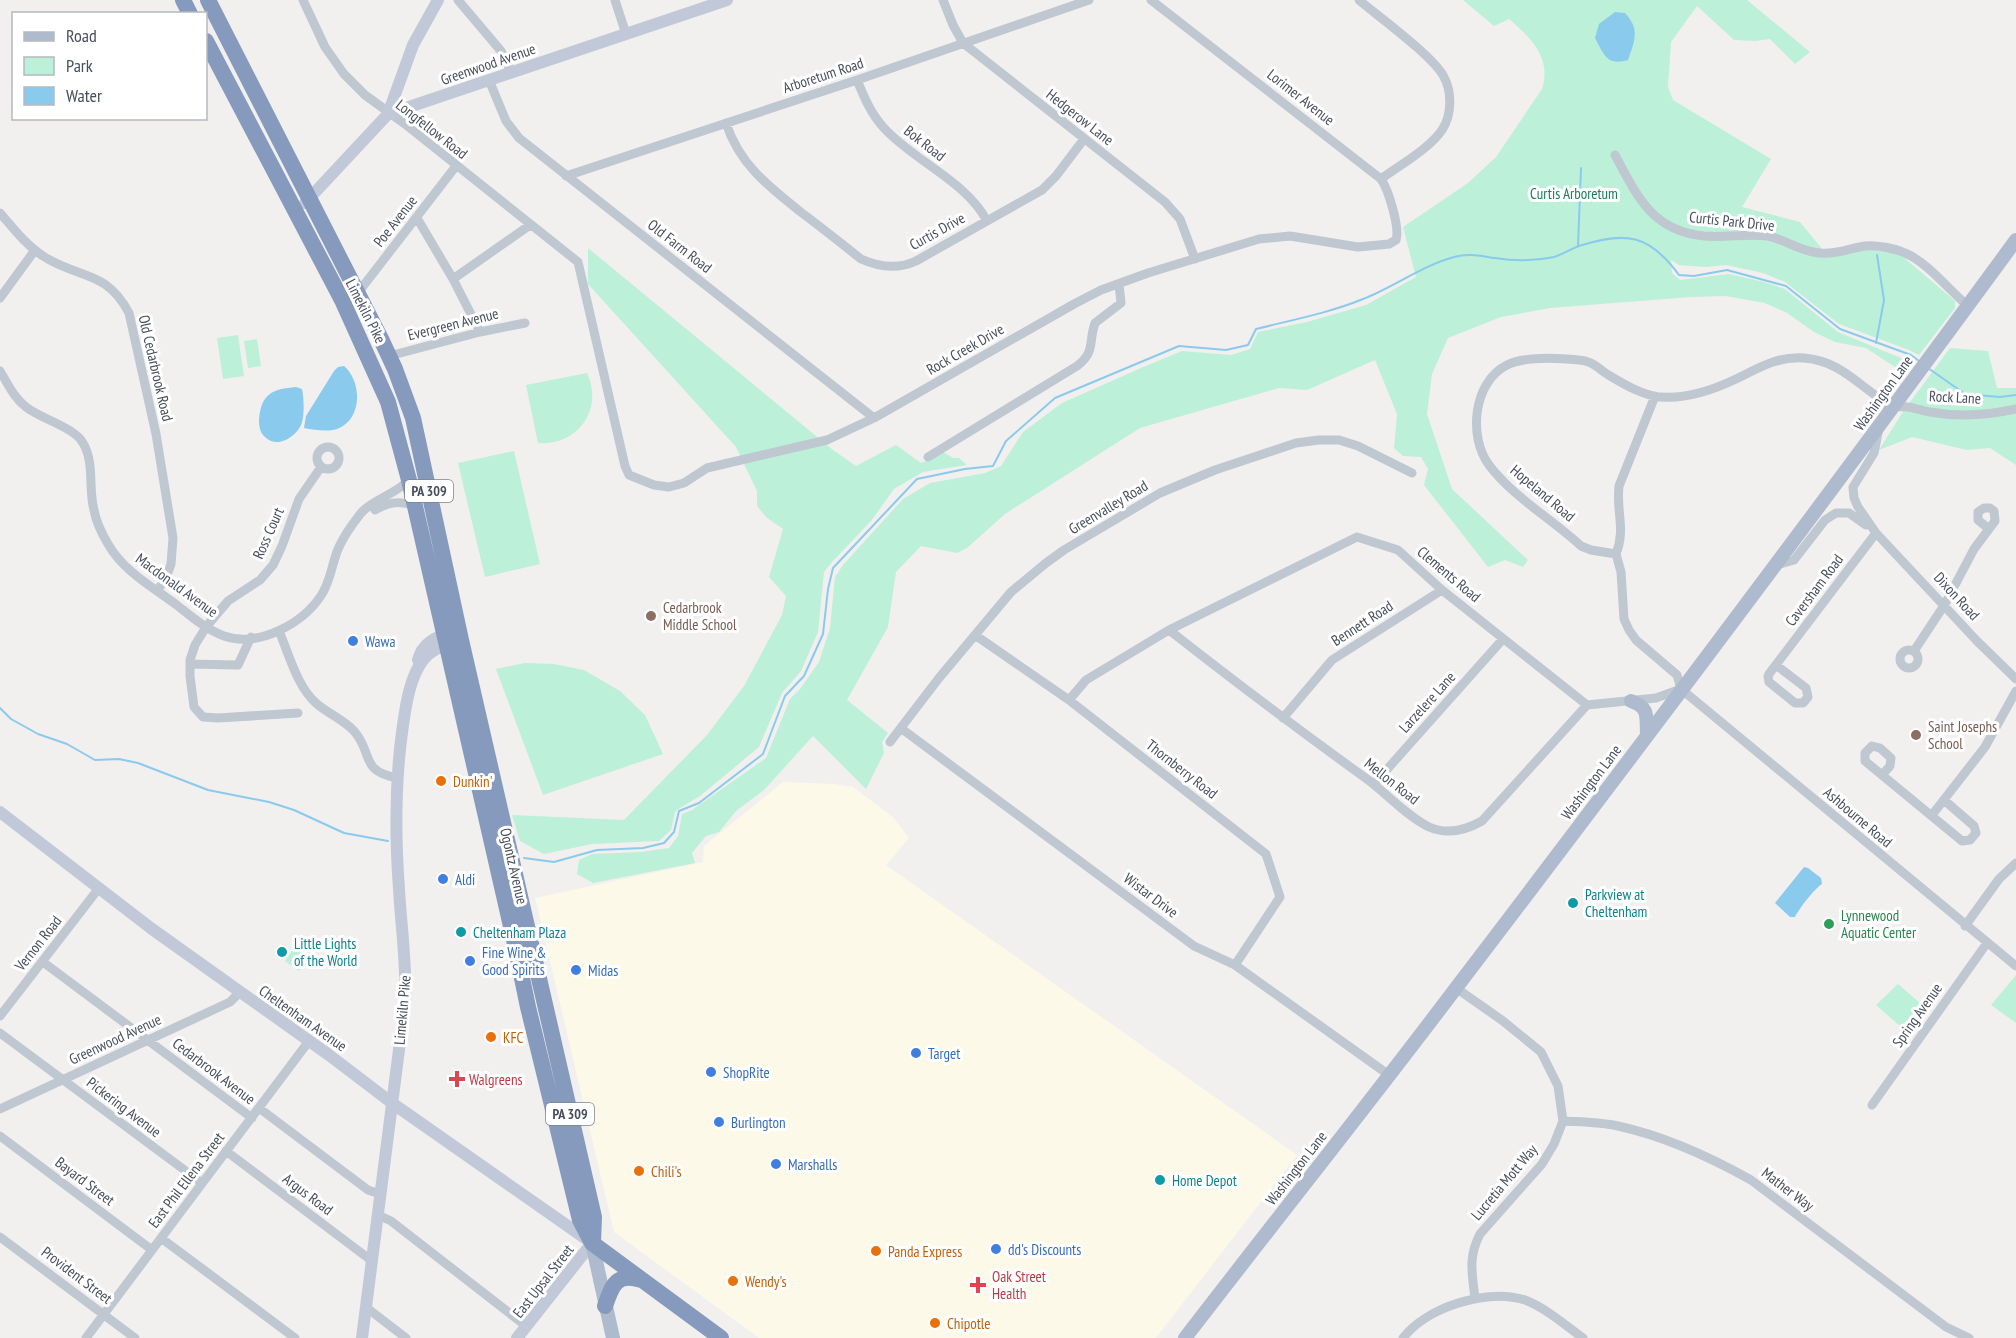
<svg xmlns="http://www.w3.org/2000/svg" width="2016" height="1338" viewBox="0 0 2016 1338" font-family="'PT Sans Narrow',sans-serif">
<rect width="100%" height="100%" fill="#f2efef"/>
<path fill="#fcf9e8" d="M783,782L834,784L853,787L893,817L909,838L886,865L1297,1155L1156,1338H759L614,1232L535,898L703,862L704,846Z"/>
<path fill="#bdf0d8" d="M1463,0H1747L1810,52L1795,64L1770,39L1756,41L1734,40L1697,6L1671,42L1668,87L1673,100L1771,159L1742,207L1800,222L1823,250L1813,249L1765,232L1745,230L1720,233L1666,228L1761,238L1806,252L1866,249L1886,251L1902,256L1955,301V308L1919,355L1909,350L1839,324L1785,282L1763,273L1726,265L1705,267L1679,265L1671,260L1672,273L1680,280L1729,274L1764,282L1785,289L1838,332L1913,363L1904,373L1866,348L1835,342L1814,332L1787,313L1765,303L1725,296L1691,297L1550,308L1501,317L1448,338L1432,374L1427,414L1452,489L1528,560L1523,567L1505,560L1488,567L1424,485L1428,469L1421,457L1403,456L1394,448L1397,414L1375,360L1307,390L1279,388L1140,428L1005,514L967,548L957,553L921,546L896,572L888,627L847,700L888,733L882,742L884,753L866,789L813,736L764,790L736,811L719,832L706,836L692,853L695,863L593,883L577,874L579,860L592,854L641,852L669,848L678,836L682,814L692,810L766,758L790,699L800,689L819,662L830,628L835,577L843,565L903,499L930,483L985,473L1001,466L1023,432L1062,403L1141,368L1182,351L1231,355L1250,349L1258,332L1307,322L1366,305L1416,277L1403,227L1468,183L1496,157L1542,89C1552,58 1531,38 1509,19L1494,26Z
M588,248L833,450L856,466L896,445L921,463L943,452L953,458H959L967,465L923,472L894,489L871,521L832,562L824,572L818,632L801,671L782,693L759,747L700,796L680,808L675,812L671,830L659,841L592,844L544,854L520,841L512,815L624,820L707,735L744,686L782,615L786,596L769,577L783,529L766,517L757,506V491L736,447L588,284Z
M238,335L244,376L223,379L217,338Z
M257,339L261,366L248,368L244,341Z
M1950,348L1988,351L1997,388H2016V465L1990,448L1967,450L1912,437L1879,450L1902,413Z
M587,373C604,409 578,446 538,443L526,385Z
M514,451L540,564L485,577L458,463Z
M525,663L554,664L584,670L620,691L645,715L663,754L543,795L496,669Z
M296,945L309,955L299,971L285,961Z
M2016,975V1023L1991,1005Z
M1898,984L1921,1004L1901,1027L1876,1005Z"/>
<path fill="#8acaed" d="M1615,12L1625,13C1640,29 1635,40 1628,60C1607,66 1604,55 1595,38L1599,24Z
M344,366C362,381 363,420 337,429C327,432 315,430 304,428L306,416L334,371L338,367Z
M296,387L302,389C304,399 305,419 300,427C293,439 276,448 265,437C260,433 259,426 259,420C261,394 272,389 296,387Z
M1804,867L1808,868L1821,878L1822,884C1814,889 1799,909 1795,917H1790L1775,903Z"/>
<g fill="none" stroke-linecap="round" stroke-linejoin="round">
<path stroke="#8acaed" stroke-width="2" d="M1578,246L1581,168
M1876,343L1884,300L1877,255
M1928,368L1965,394L2000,397L2016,395
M0,708L11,719L38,734L67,744L95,760L119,759L138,763L208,790L269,802L294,810L344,833L388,841
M524,858L554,862L597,850L643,848L664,843L674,832L679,811L699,803L763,754L785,696L804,676L823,634L828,589L833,568L917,479L965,469L993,466L1006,441L1055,398L1179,346L1226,350L1248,345L1256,329C1292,320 1329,313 1363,299C1394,287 1421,266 1454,257C1469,253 1480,256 1495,258C1513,261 1535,261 1554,257C1563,254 1571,249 1579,246C1626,231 1649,234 1679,275L1694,276L1727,270L1786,286L1840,329L1911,355L1919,361"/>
<path stroke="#bfc7d1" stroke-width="9" d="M303,0L325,47L344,74L365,95L405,124L578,262L625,466L629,475L654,485L669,487L684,483L707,468L827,440L874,418L1074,304L1101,290L1148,273L1259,239L1290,236L1358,247L1389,244L1396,240C1400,228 1389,191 1381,179L1151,0
M458,0L501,51L511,72
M615,0L626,34
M943,0L953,25L963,43L1165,202L1180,219L1195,259
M1359,0C1379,17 1433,56 1444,77C1452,92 1452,115 1442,130C1429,149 1400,165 1381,179
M489,80L506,121L519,138L874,418
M857,80C864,97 871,114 884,128C914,161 966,181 987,221
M726,123C739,164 769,187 802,213C822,228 841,243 861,259C879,267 897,270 916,261L1042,190L1056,176L1084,139
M1615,155C1637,196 1652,231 1704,236C1726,238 1747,233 1768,236C1786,240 1802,252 1820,253C1836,255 1850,248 1865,246C1877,245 1894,248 1905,253C1927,262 1949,290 1968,306
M566,176L857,80L1089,0
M0,213C13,228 26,245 43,256C78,279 106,269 129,313L156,434L173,538L171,564L166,578L157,591
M417,218L453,279L480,332
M453,279L530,225
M357,294L456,166
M0,298L35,250
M389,356L480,332L525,323
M0,371C8,384 14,398 26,407C41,419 74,427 83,443C95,463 88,489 94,510C96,522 102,534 108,544C124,572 153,587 178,606C192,617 207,630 224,636C259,648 304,623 322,594C331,580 332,562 339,547C344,536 351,526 358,517C368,501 395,495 409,480
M1879,428L1874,453L1853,487L1854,498L1858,507L1876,533L1977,641L2016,679
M317 458a11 11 0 1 1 22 0a11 11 0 1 1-22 0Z
M928,457L1077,366C1096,351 1088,343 1095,323L1121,303L1119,284
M375,510C388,502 400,500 415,506
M1616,554C1626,528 1616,513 1619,486L1655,396
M1773,566L1794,560L1825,520L1836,513H1849L1866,525
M1169,630C1234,681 1300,731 1367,779C1387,794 1408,817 1429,827C1447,835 1466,830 1482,821L1587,705
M279,631C289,654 297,687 317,704C329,714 344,720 354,731C374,754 359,771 398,778
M975,635L1069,700L1266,854L1280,897L1235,965
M1900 659a9 9 0 1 1 18 0a9 9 0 1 1-18 0Z
M1914,651L1945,604L1974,549L1995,521L1994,511L1990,508H1984L1978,512V520L1989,529
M190,664L238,665L251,637
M1776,665L1806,688L1808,697L1803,703H1795L1769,682L1768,676L1769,674L1876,533
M1681,689L1677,675L1636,640L1629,630L1624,619L1621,572L1616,554L1591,550L1581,546C1552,519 1513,497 1489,465C1468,437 1473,382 1507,365C1525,356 1559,358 1579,360C1590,360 1598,368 1607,374C1622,383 1643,396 1661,397C1686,399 1713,390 1736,379C1759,368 1777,356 1804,358C1842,361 1859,387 1890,405C1896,408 1902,406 1908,407C1915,408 1923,411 1930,412C1958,417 1989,415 2016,409
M1681,689L2016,966
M1069,700L1086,680L1169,630L1357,537L1398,550L1442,590L1587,705L1656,698L1681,689
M298,713L218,718L203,717L194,707L190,676V660L195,645L206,627L228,601L260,580L273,565L282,546L299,499L321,467
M1283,718L1332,660L1442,590
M902,729L1194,946L1235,965L1389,1075
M890,742L939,678L1011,592L1046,563L1064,550L1160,493L1215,470L1296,443L1319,440H1339L1358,446L1412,473
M1882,775L1890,766L1891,758L1880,748L1872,746L1865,753V761L1962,841L1970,840L1976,833L1974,826L1944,800
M1374,784L1503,639
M1932,815L1985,747L2016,691
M1965,926L1999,879L2016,863
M43,962L252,1118
M1456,988L1503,1021L1541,1052L1558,1086L1563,1121L1554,1144L1542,1164L1480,1234C1468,1257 1472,1273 1475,1298
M0,1016L99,888
M0,1033L202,1183
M1872,1105L1987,943
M259,1108L368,1190L380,1194
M0,1109L230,1002L240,992
M1563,1121C1581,1122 1600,1122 1618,1126C1664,1136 1710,1157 1751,1180L1946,1327L1969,1338
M0,1136L152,1250
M226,1151L372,1261
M378,1215L391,1221L526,1326
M0,1237L135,1338
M161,1238L295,1338
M367,1308L406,1338
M86,1338L309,1041
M1403,1338C1427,1307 1487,1288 1525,1300C1546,1308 1565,1325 1583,1338"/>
<path stroke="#c1c9d8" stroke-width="12" d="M388,114L413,45L438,0
M305,203L388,114L727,0
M418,660C422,644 435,637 451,632
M0,812L152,929L329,1055L392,1103L592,1243L517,1338
M362,1338L405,1003C407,964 401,927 399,889C395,835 395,779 403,725C406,704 410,677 423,660C430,651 443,645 454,642"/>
<path stroke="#aebace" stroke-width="14" d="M1631,701C1650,708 1646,716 1647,735
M592,1243L613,1338
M1185,1338C1275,1221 1367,1106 1456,988C1645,740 1832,491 2016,240"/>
<path stroke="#869abe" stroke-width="16" d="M183,0L190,14
M208,0L381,339L395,369L413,418L461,640L594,1217L593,1242
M206,41L342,300L388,402L409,480L513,935L528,1007L580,1220L592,1243L721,1338
M605,1306C612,1285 617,1272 641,1280"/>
</g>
<g fill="#8d6e63" stroke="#fff" stroke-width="2">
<circle cx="651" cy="616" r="6"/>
<circle cx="1916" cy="735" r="6"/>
</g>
<g fill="#3f7fe0" stroke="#fff" stroke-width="2">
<circle cx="353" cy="641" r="6"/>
<circle cx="443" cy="879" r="6"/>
<circle cx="470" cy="961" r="6"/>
<circle cx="576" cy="970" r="6"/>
<circle cx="916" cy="1053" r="6"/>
<circle cx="711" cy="1072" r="6"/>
<circle cx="719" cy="1122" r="6"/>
<circle cx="776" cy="1164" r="6"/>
<circle cx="996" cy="1249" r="6"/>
</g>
<g fill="#e8710a" stroke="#fff" stroke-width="2">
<circle cx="441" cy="781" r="6"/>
<circle cx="491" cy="1037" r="6"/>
<circle cx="639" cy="1171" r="6"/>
<circle cx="876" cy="1251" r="6"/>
<circle cx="733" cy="1281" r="6"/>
<circle cx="935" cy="1323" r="6"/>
</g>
<g fill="#0f9aa8" stroke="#fff" stroke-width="2">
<circle cx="1573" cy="903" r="6"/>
<circle cx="461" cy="932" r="6"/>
<circle cx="282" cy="952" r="6"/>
<circle cx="1160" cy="1180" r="6"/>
</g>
<circle fill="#2e9e5b" stroke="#fff" stroke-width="2" cx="1829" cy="924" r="6"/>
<g fill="#e0444e" stroke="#fff" stroke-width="2">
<path d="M454 1070h6v6h6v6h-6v6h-6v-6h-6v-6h6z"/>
<path d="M975 1276h6v6h6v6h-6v6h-6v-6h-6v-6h6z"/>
</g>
<g text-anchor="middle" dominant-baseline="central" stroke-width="6" stroke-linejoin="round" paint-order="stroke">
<g fill="#fff" stroke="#7e848e" stroke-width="1.5">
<rect x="405" y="480" width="48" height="22" rx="4.5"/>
<rect x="546" y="1103" width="48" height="22" rx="4.5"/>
</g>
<g font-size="14" font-weight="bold" fill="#474f5d">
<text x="429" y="491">PA 309</text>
<text x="570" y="1114">PA 309</text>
</g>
<g font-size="15" fill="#474f5d" stroke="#fff">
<text transform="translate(488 64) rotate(-19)">Greenwood Avenue</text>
<text transform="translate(823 75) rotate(-18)">Arboretum Road</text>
<text transform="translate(1301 97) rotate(38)">Lorimer Avenue</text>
<text transform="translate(1080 117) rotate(38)">Hedgerow Lane</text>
<text transform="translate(432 129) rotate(38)">Longfellow Road</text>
<text transform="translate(925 143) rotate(38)">Bok Road</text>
<text transform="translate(395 221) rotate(-52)">Poe Avenue</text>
<text transform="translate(1732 221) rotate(6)">Curtis Park Drive</text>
<text transform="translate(937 231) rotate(-29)">Curtis Drive</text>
<text transform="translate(680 246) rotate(38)">Old Farm Road</text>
<text transform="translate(366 311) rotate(63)">Limekiln Pike</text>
<text transform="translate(453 324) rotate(-14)">Evergreen Avenue</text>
<text transform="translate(965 349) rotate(-30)">Rock Creek Drive</text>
<text transform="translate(156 368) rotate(77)">Old Cedarbrook Road</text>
<text transform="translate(1883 393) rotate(-54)">Washington Lane</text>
<text transform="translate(1955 397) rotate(3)">Rock Lane</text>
<text transform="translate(1543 493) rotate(40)">Hopeland Road</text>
<text transform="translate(1108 507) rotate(-31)">Greenvalley Road</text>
<text transform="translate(268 533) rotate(-66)">Ross Court</text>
<text transform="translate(1449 574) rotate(40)">Clements Road</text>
<text transform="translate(177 585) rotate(36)">Macdonald Avenue</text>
<text transform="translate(1814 590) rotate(-53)">Caversham Road</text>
<text transform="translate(1957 596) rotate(47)">Dixon Road</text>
<text transform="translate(1362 623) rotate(-33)">Bennett Road</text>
<text transform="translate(1427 702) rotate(-48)">Larzelere Lane</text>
<text transform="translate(1182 769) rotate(38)">Thornberry Road</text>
<text transform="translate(1392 781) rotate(38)">Mellon Road</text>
<text transform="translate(1591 782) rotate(-53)">Washington Lane</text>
<text transform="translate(1858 817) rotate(40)">Ashbourne Road</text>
<text transform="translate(514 866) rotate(77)">Ogontz Avenue</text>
<text transform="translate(1151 895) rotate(37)">Wistar Drive</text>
<text transform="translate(38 943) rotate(-52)">Vernon Road</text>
<text transform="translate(402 1010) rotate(-85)">Limekiln Pike</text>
<text transform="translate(1917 1015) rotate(-55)">Spring Avenue</text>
<text transform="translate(303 1018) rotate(35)">Cheltenham Avenue</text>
<text transform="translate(115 1039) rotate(-25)">Greenwood Avenue</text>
<text transform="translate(214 1071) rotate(37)">Cedarbrook Avenue</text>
<text transform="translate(124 1107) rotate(37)">Pickering Avenue</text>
<text transform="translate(1296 1168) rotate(-52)">Washington Lane</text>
<text transform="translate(186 1180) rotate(-53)">East Phil Ellena Street</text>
<text transform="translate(85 1181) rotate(37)">Bayard Street</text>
<text transform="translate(1504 1182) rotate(-50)">Lucretia Mott Way</text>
<text transform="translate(1788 1189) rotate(37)">Mather Way</text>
<text transform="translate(308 1194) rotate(37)">Argus Road</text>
<text transform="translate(77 1275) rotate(37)">Provident Street</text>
<text transform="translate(543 1281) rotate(-52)">East Upsal Street</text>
</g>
<g font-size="15" fill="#16805a" stroke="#fff">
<text x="1574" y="193">Curtis Arboretum</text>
</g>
<g font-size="15" fill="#785e54" stroke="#fff" text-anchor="start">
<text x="663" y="607">Cedarbrook<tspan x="663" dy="17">Middle School</tspan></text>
<text x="1928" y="726">Saint Josephs<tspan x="1928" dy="17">School</tspan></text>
</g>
<g font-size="15" fill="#366cbe" stroke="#fff" text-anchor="start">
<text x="365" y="641">Wawa</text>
<text x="455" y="879">Aldi</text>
<text x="482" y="952">Fine Wine &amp;<tspan x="482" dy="17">Good Spirits</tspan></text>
<text x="588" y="970">Midas</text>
<text x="928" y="1053">Target</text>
<text x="723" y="1072">ShopRite</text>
<text x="731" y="1122">Burlington</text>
<text x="788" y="1164">Marshalls</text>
<text x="1008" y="1249">dd's Discounts</text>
</g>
<g font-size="15" fill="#c56008" stroke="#fff" text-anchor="start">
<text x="453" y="781">Dunkin'</text>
<text x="503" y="1037">KFC</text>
<text x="651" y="1171">Chili's</text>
<text x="888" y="1251">Panda Express</text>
<text x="745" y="1281">Wendy's</text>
<text x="947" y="1323">Chipotle</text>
</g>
<g font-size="15" fill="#0d838f" stroke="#fff" text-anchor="start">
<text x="1585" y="894">Parkview at<tspan x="1585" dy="17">Cheltenham</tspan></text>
<text x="473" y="932">Cheltenham Plaza</text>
<text x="294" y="943">Little Lights<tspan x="294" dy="17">of the World</tspan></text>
<text x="1172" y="1180">Home Depot</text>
</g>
<g font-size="15" fill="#27864d" stroke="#fff" text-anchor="start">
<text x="1841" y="915">Lynnewood<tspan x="1841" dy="17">Aquatic Center</tspan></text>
</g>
<g font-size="15" fill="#be3a42" stroke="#fff" text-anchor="start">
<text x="469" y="1079">Walgreens</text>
<text x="992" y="1276">Oak Street<tspan x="992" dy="17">Health</tspan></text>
</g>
</g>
<rect x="12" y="12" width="195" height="108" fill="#ffffff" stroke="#b5b9be" stroke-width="1.5"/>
<rect x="24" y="32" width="30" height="9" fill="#aebace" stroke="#b5b9be" stroke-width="1.5"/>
<text x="66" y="42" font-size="18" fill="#474f5d">Road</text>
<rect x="24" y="57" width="30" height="18" fill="#bdf0d8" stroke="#b5b9be" stroke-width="1.5"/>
<text x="66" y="72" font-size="18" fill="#474f5d">Park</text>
<rect x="24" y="87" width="30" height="18" fill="#8acaed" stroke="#b5b9be" stroke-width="1.5"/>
<text x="66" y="102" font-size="18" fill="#474f5d">Water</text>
</svg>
